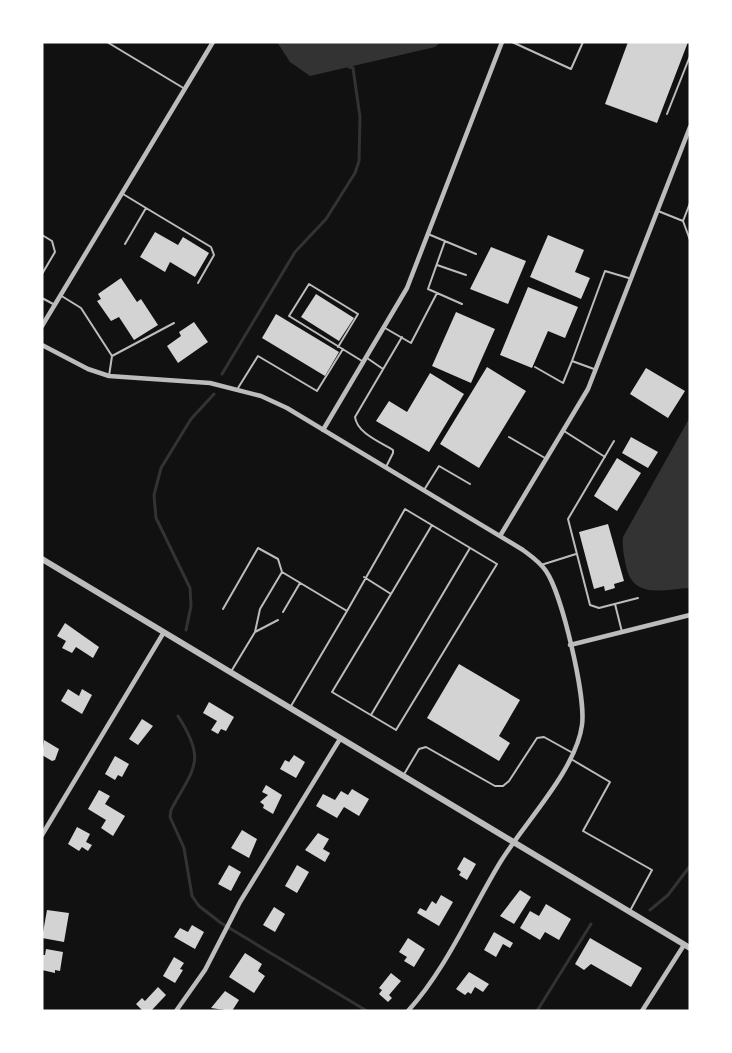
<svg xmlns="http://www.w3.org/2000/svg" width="732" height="1053" viewBox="0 0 732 1053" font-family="'Fira Sans',sans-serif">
<rect width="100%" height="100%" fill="#111"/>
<path fill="#333" d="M277,42H441L435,47L310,76L290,62Z
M690,417V588C664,589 633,600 626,566C624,556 622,547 623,537Z"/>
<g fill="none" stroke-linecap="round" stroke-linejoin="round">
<path stroke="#333" stroke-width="3" d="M222,374L295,252L326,219L355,173L359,161L360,117L353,68L349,67
M186,630L191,606L190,588L156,518L154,495L161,468L191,419L214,394
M178,716C207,761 194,767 171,810L170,817L184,848L192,896L199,906L221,923L367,1011
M650,910L668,895L690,866
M537,1011L591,924"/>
</g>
<path fill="#d3d3d3" d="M628,42H688L657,123L605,104Z
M155,232L178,245L183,237L209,253L195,277L170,262L165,272L140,257Z
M548,235L584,250L575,272L590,278L581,299L530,277Z
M491,247L526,261L508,304L470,289Z
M121,278L137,302L141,299L158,325L134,340L119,317L111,321L97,301L101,299L98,294Z
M528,287L578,307L565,338L548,331L532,368L500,355Z
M316,294L354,318L339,341L301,317Z
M456,312L495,329L471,383L432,366Z
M276,314L339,352L325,376L262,338Z
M194,322L208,342L178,363L167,346L181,336L179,332Z
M487,367L526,391L479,468L440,444Z
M646,368L685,391L668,418L630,394Z
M430,373L464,394L429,452L376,421L389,401L407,412Z
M631,437L658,452L648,468L622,453Z
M617,458L641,473L617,511L594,496Z
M608,524L624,581L614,584L615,588L605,591L604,586L594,589L579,532Z
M65,623L99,647L93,658L76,647L72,653L62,648L66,641L57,636Z
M459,664L520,700L499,736L510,743L499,761L427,718Z
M68,689L79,696L82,689L92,695L82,714L61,701Z
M209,702L234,717L226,731L221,729L218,734L211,730L217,721L203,713Z
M142,719L153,726L138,745L129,739Z
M44,740L59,749L55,760L52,761L42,755Z
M294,755L305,762L296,778L280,769L285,760L289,762Z
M115,756L129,764L122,777L118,775L115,780L105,774Z
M266,785L282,795L273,814L263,808L264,805L260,802L268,795L262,792Z
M352,789L369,799L359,816L344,807L337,818L316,806L323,794L335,800L341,791L348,795Z
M99,790L110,796L105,804L125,816L113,836L101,828L106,820L88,809Z
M77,827L90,834L86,842L92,845L88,851L82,847L79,851L68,844Z
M242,830L257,839L249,858L231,848Z
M318,833L329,839L323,849L330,853L325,862L305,850Z
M464,857L476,864L467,880L459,875L461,872L457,869Z
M229,865L241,872L231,891L218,884Z
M297,865L309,872L297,893L285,886Z
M520,890L531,897L514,924L500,916Z
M441,895L453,902L439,926L417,913L420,908L426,911L432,901L436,904Z
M546,904L571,919L559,940L545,932L540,940L520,928L530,911L539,916Z
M274,907L285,914L275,932L263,925Z
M47,910L69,913L64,942L42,938Z
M192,925L204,932L195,949L174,937L180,928L188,932Z
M494,932L513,943L510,948L503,944L496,957L484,950Z
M408,938L425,949L414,967L404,961L407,957L399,952Z
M590,938L642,968L631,987L591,964L584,970L575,964Z
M46,949L63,952L60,971L55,970V973L42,970V955H45Z
M245,953L262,964L258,971L265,976L254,993L229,977Z
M174,957L184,963L180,969L183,970L175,983L163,976Z
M469,972L489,984L483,992L475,987L471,994L468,992L465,995L456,989Z
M391,973L401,981L389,995L392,998L388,1002L379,994L382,990L379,988Z
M158,987L166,995L151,1011H143L136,1004L142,998L145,1001Z
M225,991L239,1000L232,1011L211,1008Z"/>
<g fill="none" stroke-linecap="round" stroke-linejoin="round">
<path stroke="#bcbcbc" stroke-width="2" d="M107,42L185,89
M512,42L571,69L583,42
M667,114L690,56
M123,194L146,208L125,244
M146,208L211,247L214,255L198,283
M658,211L683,221L690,240
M683,221L690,203
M428,234L476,254
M42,235L52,241L55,252L42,274
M445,241L428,289L462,304
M437,265L466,275
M60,295L81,308L112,356L109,376
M42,298L55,305
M385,328L411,343L437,293
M338,347L358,314L309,284L289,316L362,361
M112,356L174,323
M367,358L383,369
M535,367L563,383L572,361
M594,369L572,361L605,271L632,279
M238,388L258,356L317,391L343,349
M564,431L605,457
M509,437L545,458
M614,441L568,519L590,605L599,608L638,598
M386,467L393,453V450C380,442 357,433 355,417L402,337
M424,490L439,466L470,484
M541,565L576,554
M391,594L432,525
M615,604L622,632
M223,609L258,548L278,559L282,572
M347,611L405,509L497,564L396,730L332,692L391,594L364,577
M283,612L300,583
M255,632L278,620
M232,670L255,632L260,609L282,572L347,611L291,706
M371,715L470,548
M571,759L610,782L583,831L652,870L631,909
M403,776L419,749L426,747L495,786H503L509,781L537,738L544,737L571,752"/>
<path stroke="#bcbcbc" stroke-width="4.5" d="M42,326L213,42
M42,345L88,369L109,376L210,383L261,396L287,408L523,550C531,556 540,562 546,571C562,594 586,697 582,725C576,770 525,822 501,861C471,910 447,968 408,1011
M323,430L407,288L502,42
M500,536L588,389L690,127
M570,645L690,615
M42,835L164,632
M176,1011L205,970L240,902L340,739
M642,1011L684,945"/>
<path stroke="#bcbcbc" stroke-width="6" d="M42,559L690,948"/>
</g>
<rect width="732" height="1053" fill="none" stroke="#ffffff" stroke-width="87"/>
</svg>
